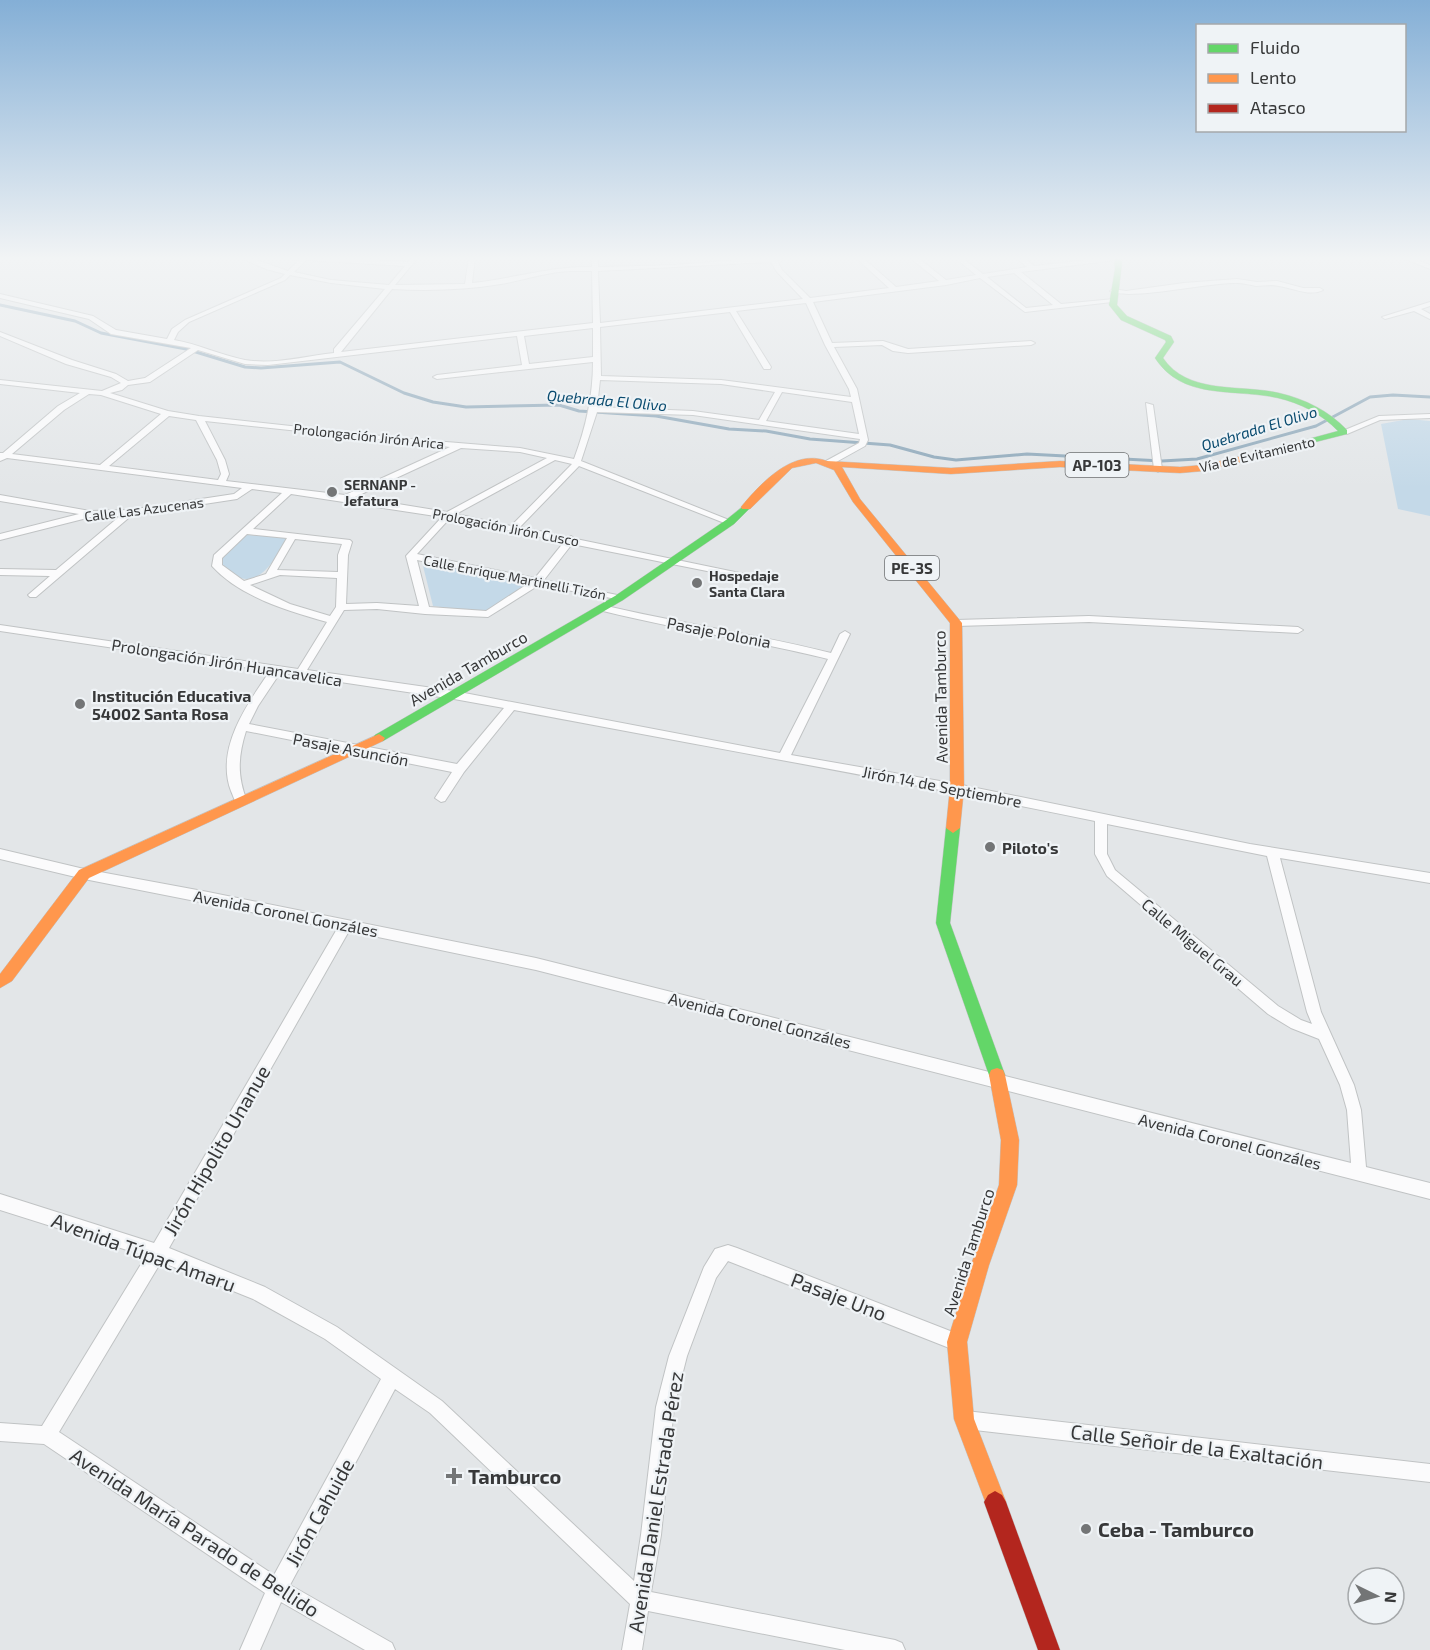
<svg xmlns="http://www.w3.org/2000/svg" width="1430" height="1650" viewBox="0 0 1430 1650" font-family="'Exo 2',sans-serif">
<rect width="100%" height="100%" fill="#e3e6e8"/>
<path fill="#c4d9e8" d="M1409,419L1430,421V516L1398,509L1381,424Z
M247,535L283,537L287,540C270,567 253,598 220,564V556L241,537Z
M429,561L531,583L488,613L433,606L422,562Z"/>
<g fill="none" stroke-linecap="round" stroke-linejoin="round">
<path stroke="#8ea8ba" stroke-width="3" d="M0,305L75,321L101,333L186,349L245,367L261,368L340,362L404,393L433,402L466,407L559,405L579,411L656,416L729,429L766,431L810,439L890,445L934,457L956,460L1027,454L1162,461L1197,459L1316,426L1370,397L1393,395L1430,397"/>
<g stroke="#c0c3c4" stroke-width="2">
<path id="street" d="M238,257H248L288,271L299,260L276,257H322L408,262L412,259L415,261L395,285L465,284L469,257H475L472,283C512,279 551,266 592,267V257H598V267H601L674,265L775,257L782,270L810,298L889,288L855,257H862L896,287L939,281L909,257H917L946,280L976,275L954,257H961L983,274L1027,267L1015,257H1023L1034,266L1114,257H1139L1021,272L1061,304L1114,299V301L1112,302L1025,312L980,278L946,285L813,302L832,343L883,341L908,349L1031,341L1035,343L1031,345L908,353L893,351L882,345L834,347L857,389L868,440L865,446L829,466L825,463L826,461L859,443L860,439L693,415L597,412L581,461L734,522L730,525L727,524L579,466L520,527L568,537L571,536L576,539L759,577L764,580L762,582L572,544L544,580L622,596V600L539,585L488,617L425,614L377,609L344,610L307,670L454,691L780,753L828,659C752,640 674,629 599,610L597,608L602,605C678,623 755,634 831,653L840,634L845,631L850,634L791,755L957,784L1250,844L1430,873V883L1280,858L1321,1012L1354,1085L1361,1110L1366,1167L1430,1183V1199L536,970L349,931L169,1248L265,1287L337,1327L442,1401L634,1581L641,1535L656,1407L669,1356L704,1267L715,1249L728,1245L737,1248L963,1336L966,1342L963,1348L957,1351L728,1261L716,1278L687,1356L674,1407L661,1535L651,1592L895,1640L902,1643L905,1650H845L648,1611L642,1650H622L630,1604L430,1413L395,1389L290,1585L392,1643L395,1650H365L281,1602L260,1650H240L265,1593L44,1444L0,1441V1423L42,1426L146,1256L0,1210V1194L154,1243L337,929L84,879L0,859V849L84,869L208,892L536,958L1351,1163L1347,1110L1340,1085L1319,1039L1291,1028L1268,1014L1107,876L1095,854V821C902,781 708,747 514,710L464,772L445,801L441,802L435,798L452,772L246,731C238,756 237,776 247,801L241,805C234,803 234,797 231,791C215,749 247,704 270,671L0,631V625L298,669L327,622C288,611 240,597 212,566L214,555L282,493L252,489L237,499L132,515L36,597H30L28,595L50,576L0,575V569L56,570L120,516L91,517L0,540V534L79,514L0,501V495L90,511L129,510L234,494L242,488L7,458L0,461V453H3L58,406L80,393L0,384V380L102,391L121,383L111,377L66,364L0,336V332L72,360L116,374L128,381L145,378L191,348L111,334L89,319L0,298V294L93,316L116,330L167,339L172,329L185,320L281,278L285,274L266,269ZM306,260L405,266L389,285L331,280L294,272ZM771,262L777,272L803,299L600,323L598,271ZM570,271H592L593,323L341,352L392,289C428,291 465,290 501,284C524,280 547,272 570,271ZM1014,273L1053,305L1026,308L987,277ZM290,275L331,283L385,289L334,349V353C306,356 274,365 245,360C220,355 198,344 174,340L178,332L189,322L285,280ZM806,303L825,345L849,389L851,397L721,380L601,376L600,327L730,312L764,369H770L771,367L736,311ZM593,328V357L529,364L524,336ZM517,336L522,365L437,375L433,377L437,379L593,362C593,396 586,427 574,459L520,448L410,439L199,416L168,411L110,393L122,390L128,385L150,382L198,350L245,364L268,365ZM600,380L721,384L775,392L759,420L693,411L597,407ZM782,392L852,402L859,434L766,421ZM89,394L101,395L161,414L100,465L12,454L64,410ZM169,416L196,420L217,460L221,474L218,480L109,466ZM205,421L450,447L345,495L226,481L229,474L225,460ZM461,448L520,452L547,458L447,512L355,497ZM555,460L572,464L511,526L456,514ZM291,494L442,517L406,556L419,606L377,603L346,604L348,555L352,542L350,540L253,529ZM450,518L564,542L535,578L417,554ZM247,534L287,538L266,574L244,581L222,565V558ZM295,539L342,544L338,555V572L277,570ZM417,560L529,583L486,611L429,607ZM280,575L337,578L336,607L330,616L290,604L250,585ZM280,673L454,699L504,708L457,764L249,724L258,706ZM1107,824L1267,856L1307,1012L1312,1024L1301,1020L1278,1006L1115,870L1107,854ZM161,1262L253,1299L325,1339L381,1379L274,1575L59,1432Z
M780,257H792L781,261L778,259Z
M1400,257H1410L1430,265V269Z
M1237,279L1257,282L1277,281L1303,288H1320L1323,290C1310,297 1293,288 1279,286C1271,284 1263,286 1256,286C1250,285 1244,283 1237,283C1209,282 1128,301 1110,291L1113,289L1126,291L1184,283Z
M1430,302V306L1421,309L1430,314V319L1414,311L1385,319L1382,317Z
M1146,403L1153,405L1162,469L1158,472L1154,469Z
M1430,414V418L1380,420L1347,434L1340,432L1379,416Z
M1089,616L1298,627L1303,630L1298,633L1089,622L956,626L951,623L956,620Z
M966,1411L1430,1464V1482L966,1429L960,1426L957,1420L960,1414Z"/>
</g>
<g stroke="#c0c3c4" stroke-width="1">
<path id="fast" d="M1114,257H1121L1122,263L1117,305L1127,316L1171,336L1174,342L1163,358C1188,395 1240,384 1279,393C1305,399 1329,411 1347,430V434L1264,455V451L1338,431C1322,414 1300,403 1278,398C1234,388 1183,401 1155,358L1166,342L1165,340L1121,320L1109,305L1115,269Z
M746,504L751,507L734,524L623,600L383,741H375L373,738L375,735L615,596L726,520Z
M953,823L960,828L950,923L1005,1075L1003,1080L997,1082L991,1080L989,1075L936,923L946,828Z"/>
</g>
<g stroke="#c0c3c4" stroke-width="1">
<path id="slow" d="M1267,450L1270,451V455L1203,471L1180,473L1060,467L951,474L842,467L860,499L962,623L964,788L960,828L953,833L946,828L950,788V623L853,502L834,470L816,463L792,468L750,509H742L741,507C761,483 793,448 827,461L951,468L1060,461L1180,467L1203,465Z
M379,734L385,738L383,741L89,878L12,981L0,988V974L79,870Z
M997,1068L1003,1070L1005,1075L1019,1140L1017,1185L989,1265L967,1342L974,1419L1006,1502L1002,1509L995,1513L988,1509L954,1419L947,1342L971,1265L999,1185L1001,1140L989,1075L991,1070Z"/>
</g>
<g stroke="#c0c3c4" stroke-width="1">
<path id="jam" d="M995,1491L1002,1495L1006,1502L1060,1650H1038L984,1502L988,1495Z"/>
</g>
<use href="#street" fill="#fbfbfc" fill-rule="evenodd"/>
<use href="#fast" fill="#63d668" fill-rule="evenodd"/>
<use href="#slow" fill="#ff974d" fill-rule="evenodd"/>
<use href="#jam" fill="#b3261e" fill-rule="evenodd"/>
</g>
<linearGradient id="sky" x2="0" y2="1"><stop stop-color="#84afd6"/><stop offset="0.53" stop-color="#f2f4f5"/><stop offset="1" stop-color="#f2f4f5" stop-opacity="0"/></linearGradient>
<rect width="1430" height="488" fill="url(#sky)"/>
<g fill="#737576" stroke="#eff3f6" stroke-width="2">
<circle cx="332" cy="492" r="6"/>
<circle cx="697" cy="583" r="6"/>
<circle cx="80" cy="704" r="6"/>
<circle cx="990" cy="847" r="6"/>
<path d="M451 1467h6v6h6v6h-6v6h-6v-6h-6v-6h6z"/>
<circle cx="1086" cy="1529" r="6"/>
</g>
<g text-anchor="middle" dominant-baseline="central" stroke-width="4.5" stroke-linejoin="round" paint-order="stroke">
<g font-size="14" fill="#373839" stroke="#eff3f6">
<text transform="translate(369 436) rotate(6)">Prolongación Jirón Arica</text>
<text transform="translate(1257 454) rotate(-13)">Vía de Evitamiento</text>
<text transform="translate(144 509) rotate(-7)">Calle Las Azucenas</text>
<text transform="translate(506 527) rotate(11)">Prologación Jirón Cusco</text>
<text transform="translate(515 577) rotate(11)">Calle Enrique Martinelli Tizón</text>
</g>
<g font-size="14" font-weight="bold" fill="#373839" stroke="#eff3f6" text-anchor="start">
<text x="344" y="484">SERNANP -<tspan x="344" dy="16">Jefatura</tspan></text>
<text x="709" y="575">Hospedaje<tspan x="709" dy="16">Santa Clara</tspan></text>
</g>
<g font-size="15" font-style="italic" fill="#094b6f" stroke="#eff3f6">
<text transform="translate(607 400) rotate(5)">Quebrada El Olivo</text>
<text transform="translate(1259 428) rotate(-17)">Quebrada El Olivo</text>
</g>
<g fill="#eff3f6" stroke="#6e7072" stroke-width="1.5">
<rect x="1065.5" y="453" width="63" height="24" rx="4.5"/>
<rect x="885" y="556" width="54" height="24" rx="4.5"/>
</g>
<g font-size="15" font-weight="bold" fill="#373839">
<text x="1097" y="465">AP-103</text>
<text x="912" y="568">PE-3S</text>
</g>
<g font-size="16" fill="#373839" stroke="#eff3f6">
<text transform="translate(719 632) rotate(11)">Pasaje Polonia</text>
<text transform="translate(227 662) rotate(9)">Prolongación Jirón Huancavelica</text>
<text transform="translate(468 668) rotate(-30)">Avenida Tamburco</text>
<text transform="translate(940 697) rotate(-91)">Avenida Tamburco</text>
<text transform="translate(351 749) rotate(11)">Pasaje Asunción</text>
<text transform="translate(942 786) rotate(11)">Jirón 14 de Septiembre</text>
<text transform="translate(286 913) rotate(11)">Avenida Coronel Gonzáles</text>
<text transform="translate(1193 942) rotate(40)">Calle Miguel Grau</text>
<text transform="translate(760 1020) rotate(14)">Avenida Coronel Gonzáles</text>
<text transform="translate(1230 1141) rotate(14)">Avenida Coronel Gonzáles</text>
<text transform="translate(968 1252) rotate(-72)">Avenida Tamburco</text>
</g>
<g font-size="16" font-weight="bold" fill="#373839" stroke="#eff3f6" text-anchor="start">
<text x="92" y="695">Institución Educativa<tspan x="92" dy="18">54002 Santa Rosa</tspan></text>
<text x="1002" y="847">Piloto's</text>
</g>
<g font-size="20" fill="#373839" stroke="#eff3f6">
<text transform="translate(216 1150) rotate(-60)">Jirón Hipolito Unanue</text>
<text transform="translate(144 1252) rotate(20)">Avenida Túpac Amaru</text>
<text transform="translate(839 1296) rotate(21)">Pasaje Uno</text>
<text transform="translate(1197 1446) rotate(7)">Calle Señoir de la Exaltación</text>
<text transform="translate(655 1502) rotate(-81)">Avenida Daniel Estrada Pérez</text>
<text transform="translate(319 1512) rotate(-61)">Jirón Cahuide</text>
<text transform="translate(195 1532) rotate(33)">Avenida María Parado de Bellido</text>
</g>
<g font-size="20" font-weight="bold" fill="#373839" stroke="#eff3f6" text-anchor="start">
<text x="468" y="1476">Tamburco</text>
<text x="1098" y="1529">Ceba - Tamburco</text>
</g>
</g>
<rect x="1196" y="24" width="210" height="108" fill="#eff3f6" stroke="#a5a8aa" stroke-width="1.5"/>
<rect x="1208" y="44" width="30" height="9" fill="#63d668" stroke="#a5a8aa" stroke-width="1.5"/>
<text x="1250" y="54" font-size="18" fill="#373839">Fluido</text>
<rect x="1208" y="74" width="30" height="9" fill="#ff974d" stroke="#a5a8aa" stroke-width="1.5"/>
<text x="1250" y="84" font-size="18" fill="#373839">Lento</text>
<rect x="1208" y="104" width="30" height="9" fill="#b3261e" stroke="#a5a8aa" stroke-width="1.5"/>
<text x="1250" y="114" font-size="18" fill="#373839">Atasco</text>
<g transform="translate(1376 1596) rotate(95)"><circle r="28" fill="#eff3f6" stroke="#a5a8aa" stroke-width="1.5"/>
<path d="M0-4.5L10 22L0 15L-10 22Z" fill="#737576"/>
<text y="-9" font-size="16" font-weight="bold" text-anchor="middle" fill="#373839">N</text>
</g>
</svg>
